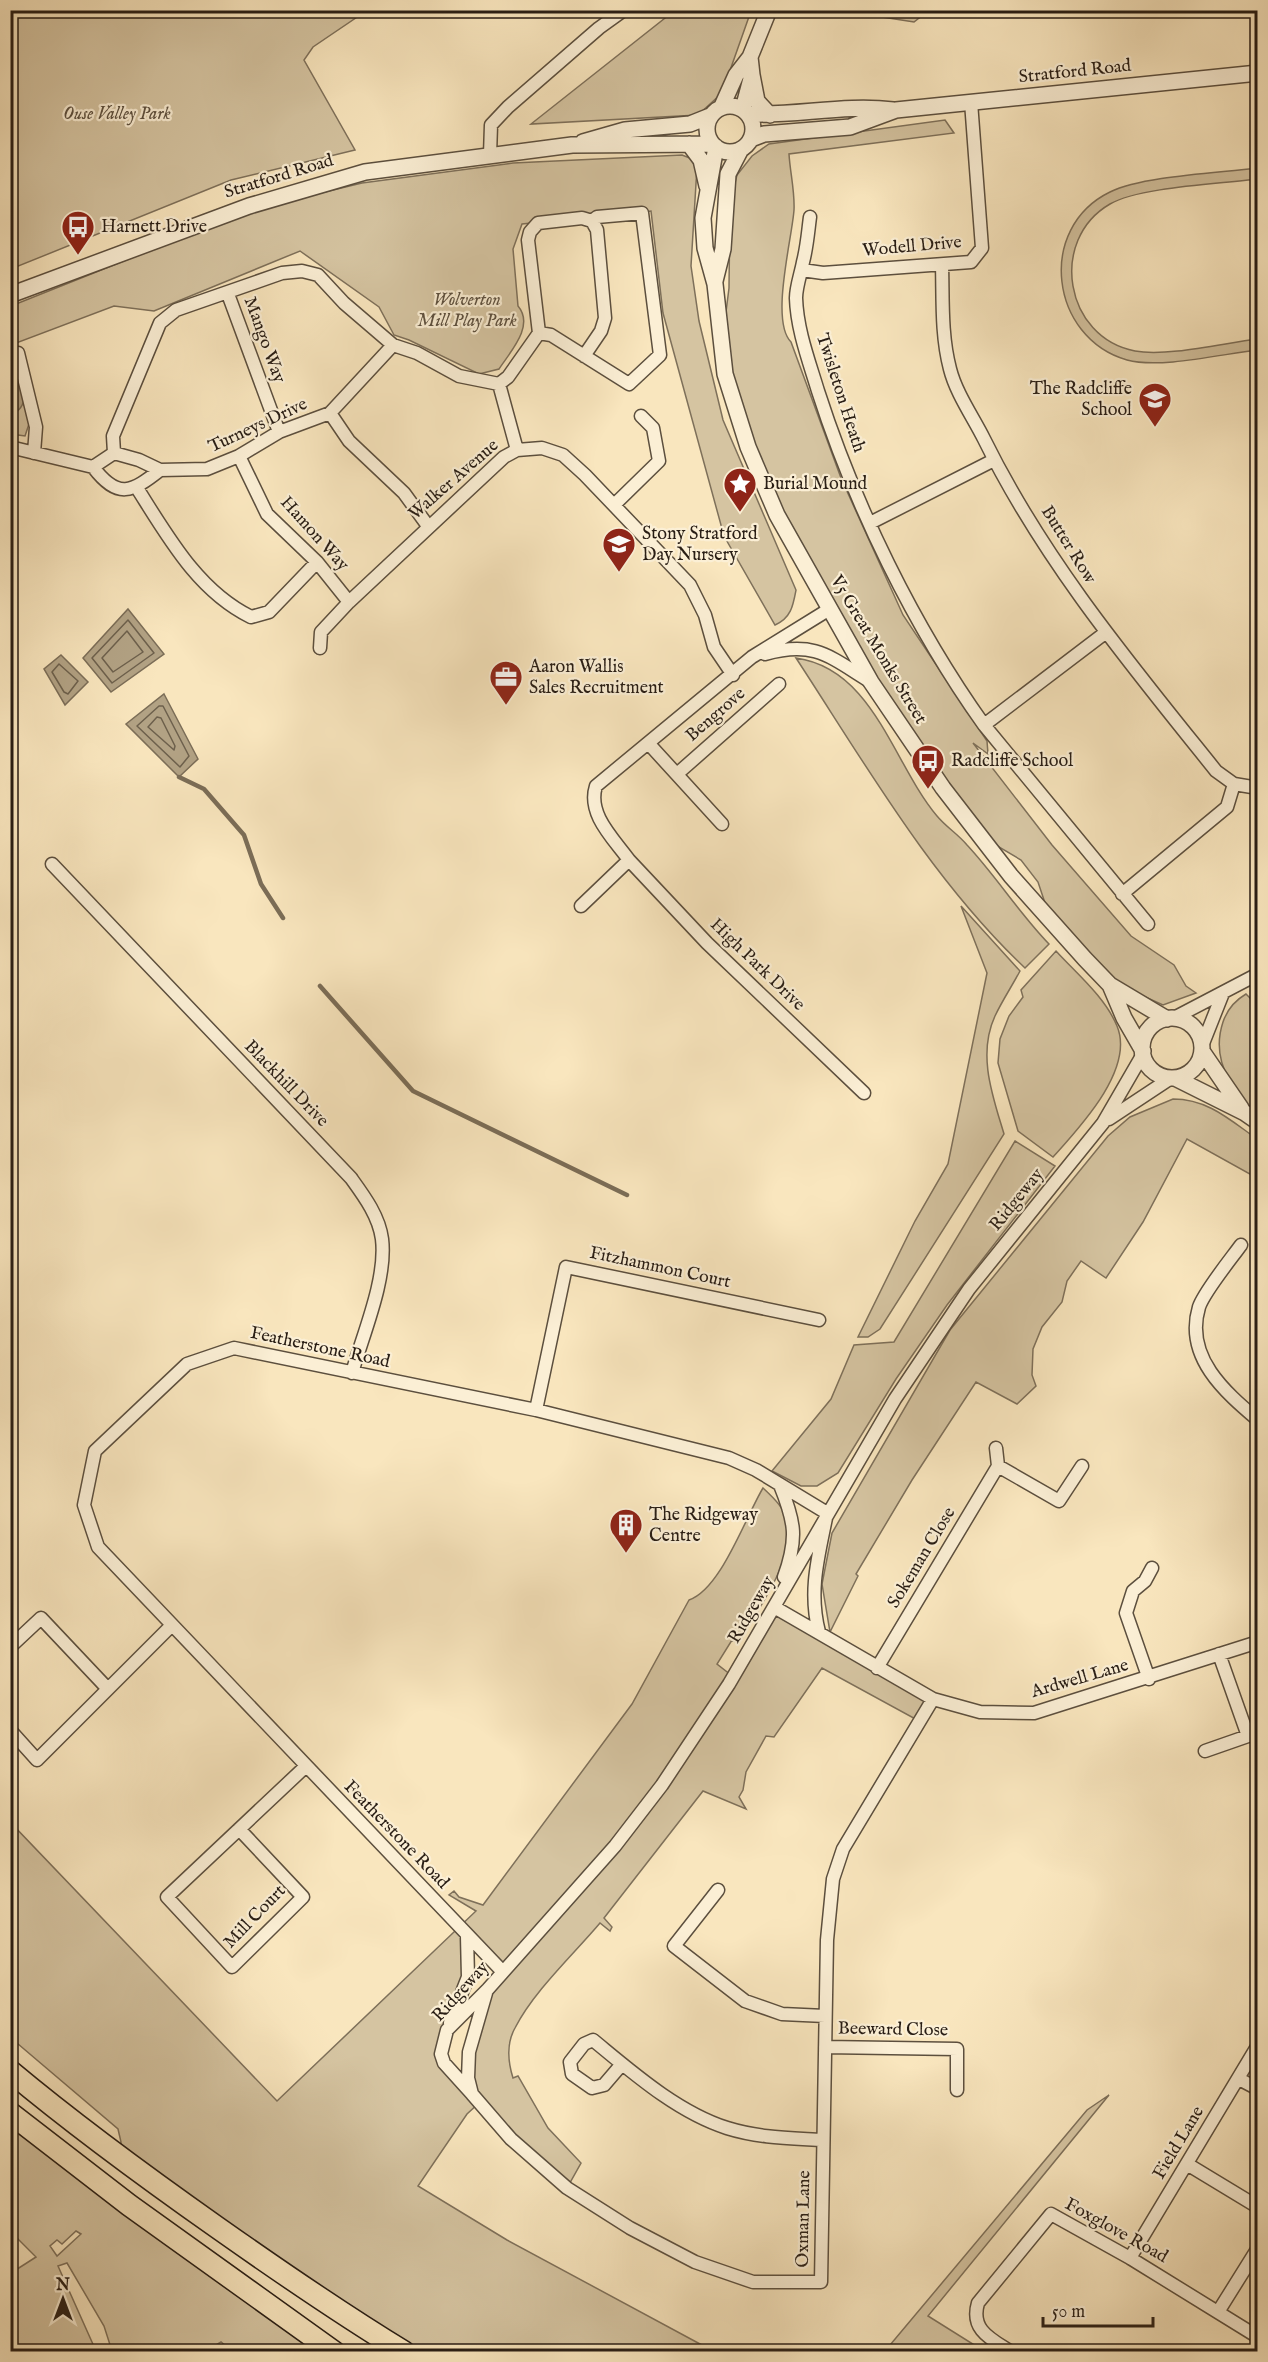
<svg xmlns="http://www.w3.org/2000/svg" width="1268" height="2362" viewBox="0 0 1268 2362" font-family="'IM FELL English',serif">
<rect width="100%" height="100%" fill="#f9e6be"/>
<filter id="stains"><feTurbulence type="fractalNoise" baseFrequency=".00333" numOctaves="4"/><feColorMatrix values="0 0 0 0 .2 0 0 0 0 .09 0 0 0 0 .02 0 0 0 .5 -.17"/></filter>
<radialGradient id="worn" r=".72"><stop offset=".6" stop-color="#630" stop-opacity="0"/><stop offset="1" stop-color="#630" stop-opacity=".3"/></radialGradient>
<path fill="#d5c4a1" stroke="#7e705a" stroke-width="1.5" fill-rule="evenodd" d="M11,10L366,11L313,47L304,60L355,150L231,180L11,269Z
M674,11H751L722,93L698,115L531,124Z
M843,11H928L914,22Z
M945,120L954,133L789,154C790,172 795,192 794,210C792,239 770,321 791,342L841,478L903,615L987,741L988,754L973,743L1052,845L1131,936L1174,965L1186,986L1196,993L1163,1005L1114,983L1049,915L1038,882L1021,860L987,840L920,751L835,613L770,487L736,390L724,328L729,288L730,202L737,175L752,156L769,144Z
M682,155L695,160L697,167L691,266L699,321L723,420L796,590C793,606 791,618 775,625L724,536L663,313L651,211L522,224L513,249L518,306C535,326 510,352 499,369L479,374L409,340L394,335L379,307L300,251L154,311L114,306L11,345V306L254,209L362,183L513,163Z
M1257,168V179C1220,184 1139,187 1110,204C1048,240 1065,338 1135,351C1167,357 1224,343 1257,339V350C1222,354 1160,369 1127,360C1050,338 1036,228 1110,192C1143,176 1218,173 1257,168Z
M10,352L14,358L29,424L25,436L11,434V415H13V362L11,361Z
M796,658C874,669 893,764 937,816C946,827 958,834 967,845C996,876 1019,913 1049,944L1025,968C931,879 866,765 796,658Z
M961,906L1020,971C1012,986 1002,1001 995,1016C977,1055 993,1097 1004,1134L880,1329L868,1337H858L915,1221L948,1164L987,973Z
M1056,951C1077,974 1105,997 1117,1026C1135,1069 1080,1127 1053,1157L1018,1131L998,1063L1000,1039L1009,1016L1023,997L1021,990Z
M1246,994L1257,1005V1113C1230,1089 1211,1058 1223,1022C1227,1010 1234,1001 1246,994Z
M1173,1099C1208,1099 1230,1120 1257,1139V1178L1187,1139L1143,1222L1106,1278L1081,1261L1067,1281L1062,1302L1042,1327L1033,1349L1032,1375L1036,1386L1017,1404L976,1382L912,1480L856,1574L858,1576L830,1632L822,1584L832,1533L950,1330L1108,1136L1130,1117Z
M1015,1141L1055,1166L947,1305L896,1379L838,1473L817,1486H801L772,1471L831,1399L854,1345L894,1342Z
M763,1488C775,1499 785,1509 789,1525C796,1556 754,1617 738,1643L732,1640L717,1664L731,1675L774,1607L933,1699L919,1721L822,1668L774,1737L766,1736L746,1772L743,1790L739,1797L746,1809L703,1791L604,1918L612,1927L610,1931L600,1923C573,1955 534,1991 515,2028C506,2044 508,2062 513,2078L518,2076L548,2128L581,2163L567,2188L479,2103L467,2114L418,2186L507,2240L713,2351H404L120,2158L121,2142L118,2129L11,2038L10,1822L277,2101L476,1911L449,1895L454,1891L459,1897L483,1905L632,1704L689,1600C721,1589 745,1518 763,1488ZM468,1937L503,1972L475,2026L471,2093L441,2054L470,1949Z
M1109,2095L928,2316L984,2351H885L1087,2110Z
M10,2113L334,2351H232L221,2342L206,2351H112L104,2326L67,2263L58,2266L96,2351H11V2273L36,2257L11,2232ZM76,2231L81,2234L57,2256L50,2246L57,2240L62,2244Z"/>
<path fill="#b2a284" stroke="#7b6d57" stroke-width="1.5" d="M11,361L13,362C20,380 35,404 11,415Z
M128,609L164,654L111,692L83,658Z
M61,655L88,682L65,705L44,669Z
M164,694L198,759L179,777L126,724Z"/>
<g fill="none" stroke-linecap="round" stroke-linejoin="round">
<path stroke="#6d604c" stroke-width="1.5" d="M128,620L154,653L112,683L92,658Z
M127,631L143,652L113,672L102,658Z
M59,664L78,681L68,694L64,692L52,672Z
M159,706H163L189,756L180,767L137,726Z
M157,717L161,718L175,746L174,750L148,727Z"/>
<path stroke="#7b6d57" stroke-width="4.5" d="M179,777L204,789L244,835L261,884L283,918
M320,986L413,1091L627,1195"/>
<g stroke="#5c4f3e" stroke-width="15">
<path id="minor" d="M490,155L491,125L508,107L599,28L624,10
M810,217C808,232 807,247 803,262C801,273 796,287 796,298C797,330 809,361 818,391C855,506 914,627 984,725L1148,924
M942,265C943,299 941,335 950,369C956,393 973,417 984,439C1044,561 1131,665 1216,771L1234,784L1258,788
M802,270L823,273L971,262L982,248L971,102
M228,294L279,432
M539,333L551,335L629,384L660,355L642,213L597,217L592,221
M18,353L36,427L34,453
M499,384L508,377L539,333L528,240L530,232L538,223L582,218L592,221L597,230L605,318L601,331L584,356
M330,413L349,441L404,493L428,526
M10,447L93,467L114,453L139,460L160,470L207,469L239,456L279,432L330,413L393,345
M114,453L113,436L160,323L176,310L282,273L302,271L318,275L344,303L393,345L417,353L459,376L499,384L517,450
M239,456L267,514L317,562L349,602
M93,467C118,500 132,492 160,470
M137,488C168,537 198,591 251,617L269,612L317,562
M614,505L659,461L653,428L641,416
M870,523L994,460
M320,648L321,632L349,602L504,457L517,450L542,448L563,455L585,475L690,585L705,615L714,647L733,675
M765,654C815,640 830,657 871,682
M984,725L1105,633
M649,744L722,824
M677,774L779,684
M629,860L707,943L864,1093
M52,864L351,1178C364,1196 379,1216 382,1239C387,1279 363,1334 352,1373
M1122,894L1227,807L1234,784
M581,906L629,860C613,838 587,814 596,786L752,657L828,610
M1172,1019L1258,974
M1202,1046L1223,993
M1109,1119L1171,1078
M1241,1245C1230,1260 1204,1292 1199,1307C1184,1357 1225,1392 1258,1420
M536,1410L566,1267L819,1320
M996,1448L998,1466
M780,1485C795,1522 798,1538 784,1577
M774,1607L933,1699L980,1712L1034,1713L1258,1642
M10,1647L41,1618L108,1689
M877,1668L998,1466L1059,1501L1082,1466
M1149,1679L1126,1613L1133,1591L1145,1581L1152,1568
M10,1730L37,1760L172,1625
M1205,1751L1248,1736L1219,1654
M239,1829L303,1897L232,1967L167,1897L305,1767
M718,1890L674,1946L745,2001L782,2014L825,2016
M503,1972L98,1547L84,1505L95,1451L187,1364L234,1348L536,1410L729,1458L756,1470L827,1513C819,1554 808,1590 819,1632
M486,1993L469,2052L468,2078L472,2094L511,2139L567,2188L630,2228L695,2262L753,2282H821L827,1940L833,1879L843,1849L933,1699
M450,2023L468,1977L467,1936
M825,2047L957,2049V2090
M622,2064L604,2085L592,2088L572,2074L570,2062L584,2044L593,2040C632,2072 677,2112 727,2128C759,2138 790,2138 823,2140
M1239,2079L1258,2089
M472,2094L444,2063L441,2054L447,2030L488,1989L615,1846L662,1785L729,1684L895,1399L969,1289L1103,1123L1143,1054
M1187,2164L1258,2207
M1130,2258L1258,2045
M1218,2312L1258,2248
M1011,2352C991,2339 970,2330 978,2303L1051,2214L1130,2258L1258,2337"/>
</g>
<g stroke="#5c4f3e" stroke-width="18">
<path id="tertiary" d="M752,75L757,101L770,115
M707 129a23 23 0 1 1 46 0a23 23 0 1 1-46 0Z
M722,106L736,75L750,57L769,10
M743,109L752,75L750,57
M748,114C796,116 845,104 893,110
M751,139L764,134L850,127L896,110L1258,73
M583,142L625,130L690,124L710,116
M689,144L701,160L707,186
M716,147L703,218L705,248L715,284L725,374L748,447L777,515L871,682L943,788L1011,876L1085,959L1110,985L1167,1019
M715,281L723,249L728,174L741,149
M10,295L249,206L365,172L572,145L712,144
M1110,985L1124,1018L1143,1051
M1142 1048a30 30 0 1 1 60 0a30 30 0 1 1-60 0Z
M1202,1051L1241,1108
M1175,1078L1245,1113L1258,1122"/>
</g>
<g stroke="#281d14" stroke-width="24">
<path id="trunk" d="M10,2071C77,2127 147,2178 218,2228C279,2271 340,2313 404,2352
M10,2113L129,2205L334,2352"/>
</g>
<use href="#minor" stroke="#fbefd5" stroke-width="12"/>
<use href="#tertiary" stroke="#fbefd5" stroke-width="15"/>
<use href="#trunk" stroke="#f9e6be" stroke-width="21"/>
</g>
<defs>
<g id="bus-pin" transform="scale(1.725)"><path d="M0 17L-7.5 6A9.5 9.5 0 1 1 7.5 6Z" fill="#8f2418" stroke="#fbefd5"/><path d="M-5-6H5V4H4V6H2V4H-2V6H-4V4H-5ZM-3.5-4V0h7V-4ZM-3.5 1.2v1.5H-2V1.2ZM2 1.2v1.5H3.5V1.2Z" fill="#fff"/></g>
<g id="school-pin" transform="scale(1.725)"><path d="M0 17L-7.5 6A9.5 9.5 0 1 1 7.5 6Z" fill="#8f2418" stroke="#fbefd5"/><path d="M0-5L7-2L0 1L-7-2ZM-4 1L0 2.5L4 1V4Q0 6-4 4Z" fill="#fff"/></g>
<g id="sight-pin" transform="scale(1.725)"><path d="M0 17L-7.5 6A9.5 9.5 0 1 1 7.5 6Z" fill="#8f2418" stroke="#fbefd5"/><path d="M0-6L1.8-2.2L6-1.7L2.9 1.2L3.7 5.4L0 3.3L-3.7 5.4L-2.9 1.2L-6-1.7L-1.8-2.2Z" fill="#fff"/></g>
<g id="office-pin" transform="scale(1.725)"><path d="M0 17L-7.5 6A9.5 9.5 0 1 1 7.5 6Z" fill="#8f2418" stroke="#fbefd5"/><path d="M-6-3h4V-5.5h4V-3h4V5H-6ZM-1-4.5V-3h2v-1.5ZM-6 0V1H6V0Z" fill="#fff"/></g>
<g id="building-pin" transform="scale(1.725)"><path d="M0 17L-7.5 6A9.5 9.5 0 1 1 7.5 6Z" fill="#8f2418" stroke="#fbefd5"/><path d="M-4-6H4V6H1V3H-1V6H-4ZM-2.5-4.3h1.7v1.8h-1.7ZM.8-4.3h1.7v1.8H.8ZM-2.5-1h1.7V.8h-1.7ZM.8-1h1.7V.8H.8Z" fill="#fff"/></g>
</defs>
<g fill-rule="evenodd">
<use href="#bus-pin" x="78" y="227"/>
<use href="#school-pin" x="1155" y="399"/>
<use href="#sight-pin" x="740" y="484"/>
<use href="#school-pin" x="619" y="544"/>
<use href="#office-pin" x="506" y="677"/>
<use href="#bus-pin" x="928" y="761"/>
<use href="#building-pin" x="626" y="1525"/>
</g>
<g text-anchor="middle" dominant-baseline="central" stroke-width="4.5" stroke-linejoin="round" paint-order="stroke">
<g font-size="18" fill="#281d14" stroke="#fbefd5">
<text transform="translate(1075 72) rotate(-6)">Stratford Road</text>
<text transform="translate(279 177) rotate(-17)">Stratford Road</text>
<text transform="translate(912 247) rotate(-5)">Wodell Drive</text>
<text transform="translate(264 340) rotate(70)">Mango Way</text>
<text transform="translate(840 393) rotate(72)">Twisleton Heath</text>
<text transform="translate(258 426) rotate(-25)">Turneys Drive</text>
<text transform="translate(454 480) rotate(-41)">Walker Avenue</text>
<text transform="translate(314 534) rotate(48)">Hamon Way</text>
<text transform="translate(1068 545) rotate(58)">Butter Row</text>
<text transform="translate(878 650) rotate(59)">V5 Great Monks Street</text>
<text transform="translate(716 715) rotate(-41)">Bengrove</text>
<text transform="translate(757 965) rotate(44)">High Park Drive</text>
<text transform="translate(286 1084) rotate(46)">Blackhill Drive</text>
<text transform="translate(1017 1200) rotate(-51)">Ridgeway</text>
<text transform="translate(660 1268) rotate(12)">Fitzhammon Court</text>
<text transform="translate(320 1348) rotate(12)">Featherstone Road</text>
<text transform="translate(922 1558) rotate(-59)">Sokeman Close</text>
<text transform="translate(752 1610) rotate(-60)">Ridgeway</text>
<text transform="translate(1080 1679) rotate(-16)">Ardwell Lane</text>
<text transform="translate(396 1835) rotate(46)">Featherstone Road</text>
<text transform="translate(255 1917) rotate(-46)">Mill Court</text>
<text transform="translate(461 1992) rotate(-48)">Ridgeway</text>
<text transform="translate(893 2030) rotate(1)">Beeward Close</text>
<text transform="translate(1179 2143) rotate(-59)">Field Lane</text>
<text transform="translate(804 2219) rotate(-89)">Oxman Lane</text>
<text transform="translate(1116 2231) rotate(29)">Foxglove Road</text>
</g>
<g font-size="18" font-style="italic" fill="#5c4f3e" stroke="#fbefd5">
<text x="117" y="114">Ouse Valley Park</text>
<text x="467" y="300">Wolverton<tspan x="467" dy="21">Mill Play Park</tspan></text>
</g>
<g font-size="18" fill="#281d14" stroke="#fbefd5" text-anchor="start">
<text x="101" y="227">Harnett Drive</text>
<text x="1132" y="389" text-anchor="end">The Radcliffe<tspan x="1132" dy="21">School</tspan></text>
<text x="763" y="484">Burial Mound</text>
<text x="642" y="534">Stony Stratford<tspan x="642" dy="21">Day Nursery</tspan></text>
<text x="529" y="667">Aaron Wallis<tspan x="529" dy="21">Sales Recruitment</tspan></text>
<text x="951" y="761">Radcliffe School</text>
<text x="649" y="1515">The Ridgeway<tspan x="649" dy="21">Centre</tspan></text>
</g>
</g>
<rect width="1268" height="2362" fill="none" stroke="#f9e6be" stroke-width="36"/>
<rect x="12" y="12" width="1244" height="2338" fill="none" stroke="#281d14" stroke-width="3"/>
<rect x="18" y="18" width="1232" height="2326" fill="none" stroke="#281d14" stroke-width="1.5"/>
<g transform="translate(63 2299)" stroke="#fbefd5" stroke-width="4.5" paint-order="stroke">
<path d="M0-4.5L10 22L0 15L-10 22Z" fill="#281d14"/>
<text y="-9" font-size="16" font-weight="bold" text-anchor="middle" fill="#281d14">N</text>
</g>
<path d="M1043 2317v9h110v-9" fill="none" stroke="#281d14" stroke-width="3"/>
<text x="1052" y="2317" font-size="18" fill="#281d14" stroke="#fbefd5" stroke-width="4.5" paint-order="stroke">50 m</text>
<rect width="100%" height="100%" filter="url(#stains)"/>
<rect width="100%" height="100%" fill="url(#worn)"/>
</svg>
